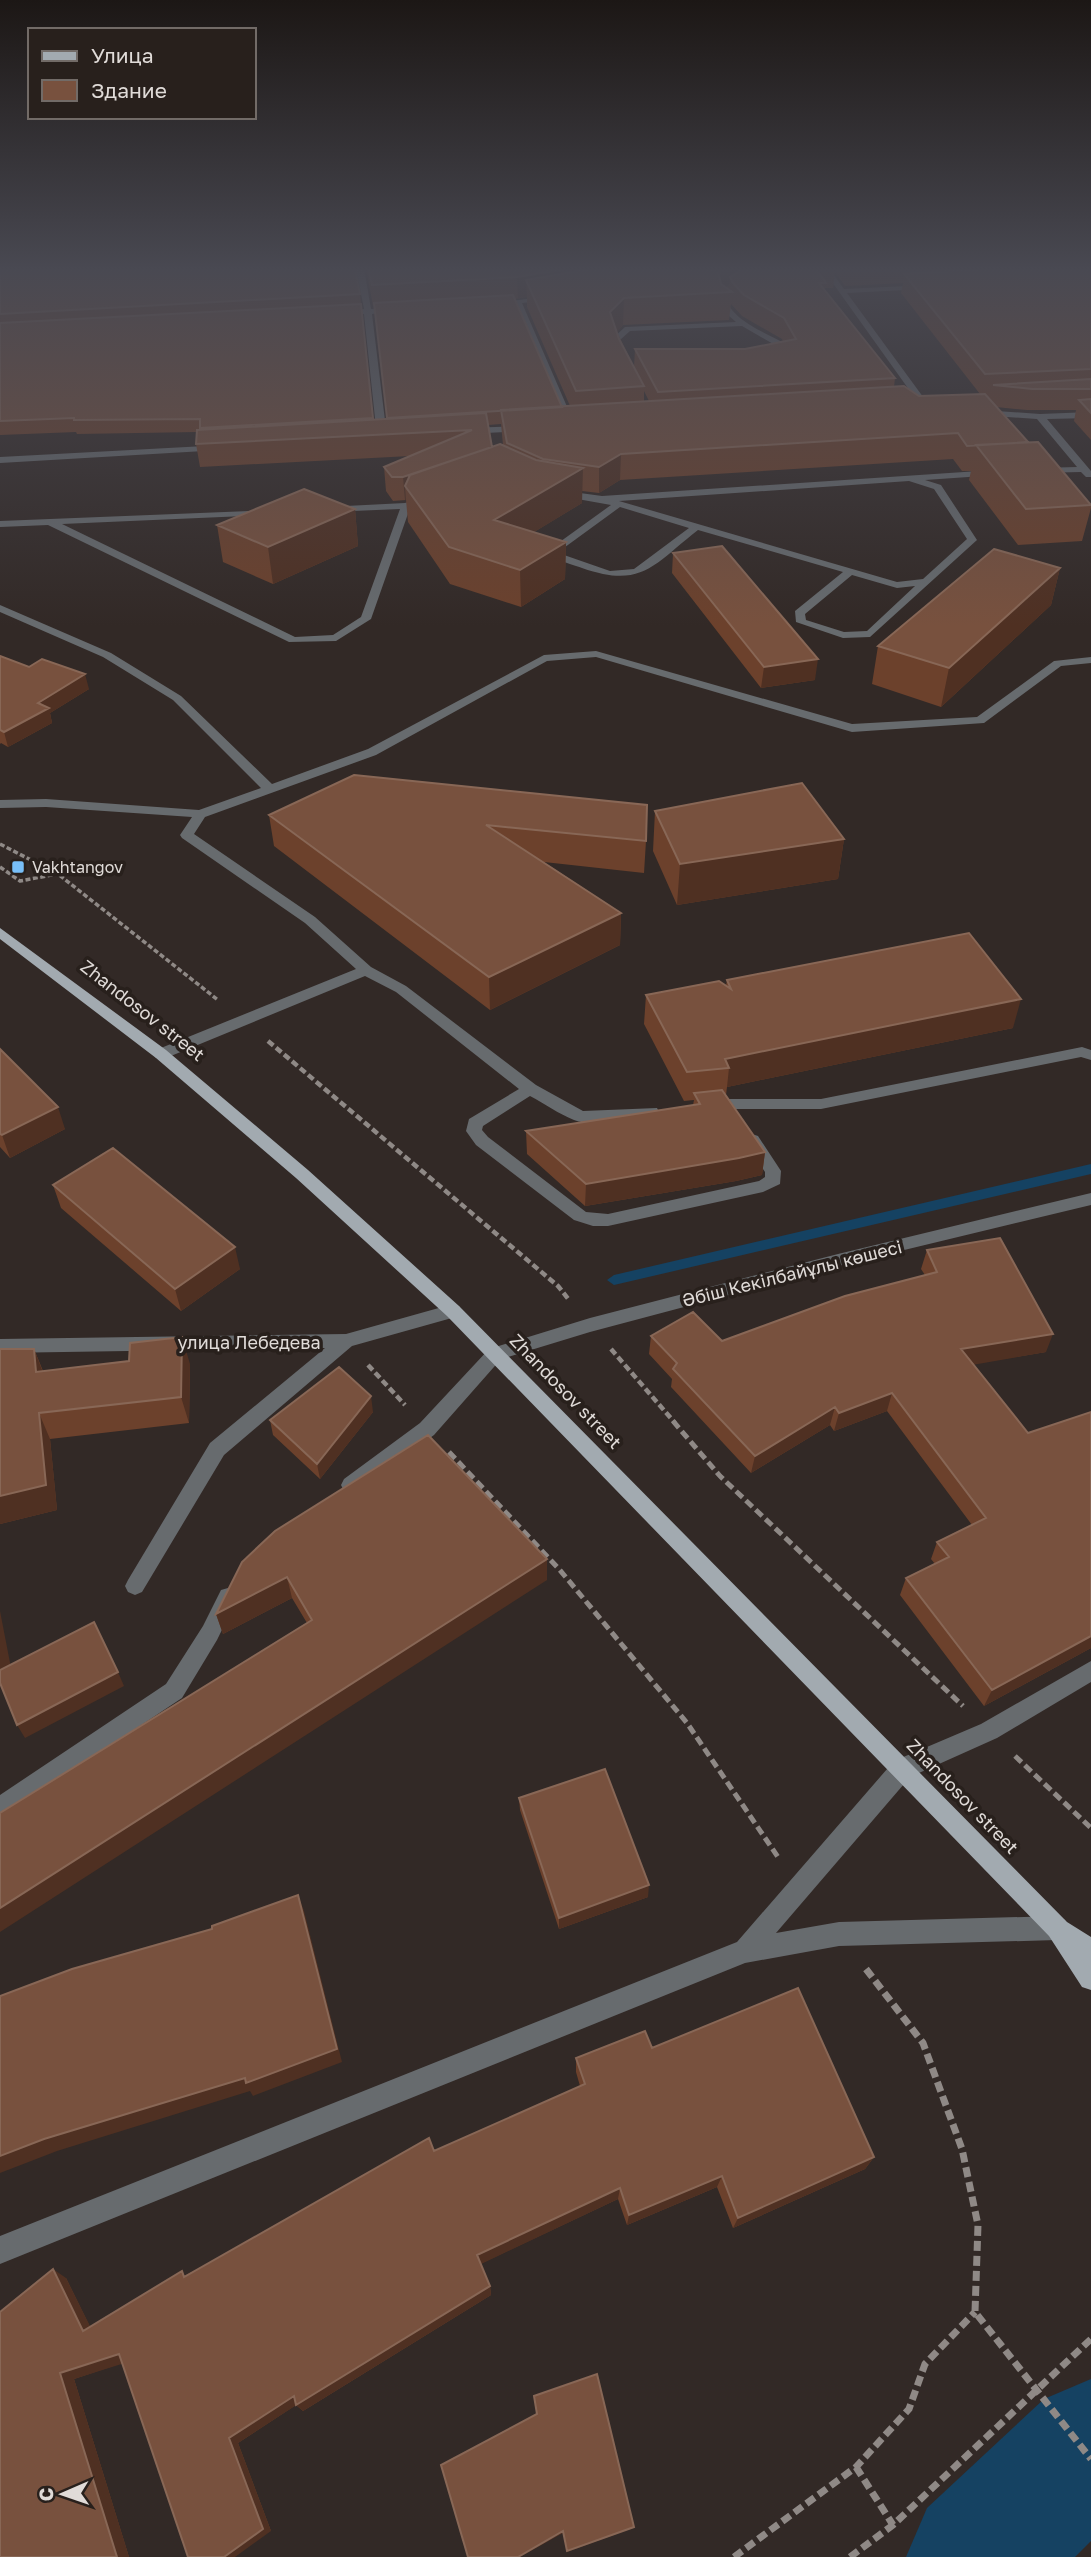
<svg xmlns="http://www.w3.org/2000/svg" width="1091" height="2557" viewBox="0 0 1091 2557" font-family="'Golos Text',sans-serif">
<rect width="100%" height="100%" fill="#322926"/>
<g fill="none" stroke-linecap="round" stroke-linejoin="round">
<path fill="#154262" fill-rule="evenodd" d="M1091,1164V1174L614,1285L607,1280L614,1275Z"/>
<path fill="#154262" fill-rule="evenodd" d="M1091,2379V2541L1075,2557H906L927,2508L1044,2399Z"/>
<path stroke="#8f8986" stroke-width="3.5" stroke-dasharray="5 2.5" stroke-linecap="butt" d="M0,844L58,874L218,1000
M0,867L20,881L57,874"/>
<path stroke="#8f8986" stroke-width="4.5" stroke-dasharray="7 3.5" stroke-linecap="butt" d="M268,1041L558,1286L569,1300
M611,1349L675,1423
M368,1365L405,1405"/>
<path stroke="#8f8986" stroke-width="5" stroke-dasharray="9 4.5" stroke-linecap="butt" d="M673,1421L720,1476L963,1706
M449,1452L559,1569L687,1723L780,1860
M1015,1756L1091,1828"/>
<path stroke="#8f8986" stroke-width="7" stroke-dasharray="10 5" stroke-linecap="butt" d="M866,1969L923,2043L962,2149L978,2225L975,2312L1091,2459
M856,2467L893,2525
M734,2557L856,2467L909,2409L925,2364L975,2312
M850,2557L893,2525L1091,2339"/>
<path fill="#676b6e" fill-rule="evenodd" d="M356,268H364L371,309L398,308L402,310L372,314L387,437L382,440L377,437L364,314L339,315L335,313L364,309Z
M733,268H740L750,283L725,297C732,320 762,331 782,342L788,362H782L775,345L742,326L630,331L620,340L626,357L619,359L612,339L625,327L736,322L721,309L717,296L742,282Z
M822,268H829L844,289L928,285L925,289L847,293L926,401L937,407V411L920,405Z
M548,296L551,300L522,303L575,425L571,428L567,425L515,304L493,306L489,304Z
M982,410L1040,414L1091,412V418L1047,419L1091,471V477H1086L1081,472L1037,473L1035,471L1040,468L1077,467L1037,419L979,415V411Z
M528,426L530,428L525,431L466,434L461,431L466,428Z
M224,445V449L221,450L0,463V457Z
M994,470L997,471V475L925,480L941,485L977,540L870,637L843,638L796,622L795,611L843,572L698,530C653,565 642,589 582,568C568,563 558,562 550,549L611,505L555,495L553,493L558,490L602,496ZM909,481L934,489L967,539L923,579L897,582L619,501ZM620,507L689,528L634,569L610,571L564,555L561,550ZM852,575L897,588L915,586L867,631L844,632L806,620L805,614Z
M430,495L433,496V500L410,508L371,619L336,641L289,642L48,525L0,527V521L272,510L274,512L269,515L62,524L295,637L333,635L361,617L400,509L329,512L324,509L326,507L405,503Z
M0,605L111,653L181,696L272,784L368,749L544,655L596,651L852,724L977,717L1054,661L1091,657V663L1061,666L984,723L852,732L596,657L547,661L376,755L205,817L194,834L315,917L371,967L406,986L536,1085L583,1111L657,1108L659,1112L657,1116C638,1121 591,1127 574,1120C559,1114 545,1104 530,1096L483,1126L482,1130L488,1137L586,1212L608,1214L759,1181L765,1177V1172L744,1140L752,1134L758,1136L781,1171L780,1184L763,1192L608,1226H593L574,1220L476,1145L466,1131L469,1119L519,1089L396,992L365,976L166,1058H156L153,1054L156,1050L356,969L305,923L182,838L180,835L192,817L46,807L0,808V800L46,799L199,810L261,788L173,700L103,657L0,612Z
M1082,1047L1091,1050V1060L1081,1057L821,1109H724L716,1104L724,1099H821Z
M1091,1193V1205L838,1266L590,1332L501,1359L434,1435L358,1491L351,1493L344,1491L341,1485L344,1479L420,1423L489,1349L590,1318L838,1254Z
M453,1304L459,1306L462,1311L459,1316L352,1346L224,1455L142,1592L135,1595L128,1592L125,1586L128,1580L210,1443L325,1348L0,1353V1339L346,1334Z
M228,1588L235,1590L238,1597L217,1640L182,1698L0,1819V1795L166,1684L203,1626L221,1590Z
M1091,1661V1682L997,1738L910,1777L776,1933L839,1922L1057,1916L1065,1920L1069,1928L1065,1936L1057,1940L839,1946L745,1963L0,2264V2236L737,1942L894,1761L981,1724Z"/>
<path fill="#a2aab0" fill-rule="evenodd" d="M0,928L166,1050L308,1170L459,1306L1067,1922L1091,1937V1990L1082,1987L1049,1936L447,1316L296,1178L156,1058L0,939Z"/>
</g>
<path fill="#6c412c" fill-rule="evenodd" d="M0,268L360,294L373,420L387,419L374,306H373L366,268H739V272L743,268H1091V440L1074,421L1076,410H1027L996,407L1028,443L1091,505V508L1082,541L1018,545L969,480L971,471H962L953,459L620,480L599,493L582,491V503L534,532L566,542L565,579L521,607L450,584L408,522L406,500L393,501L386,491L384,467L410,456L200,467L196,444L197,432L77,434L76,432L0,435ZM835,272L845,286L903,283L901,293L980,394L919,396L894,387L895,378L825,290V288H833ZM527,297V307L570,406L562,407L515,299ZM731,304L742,316L782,339L783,342L745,349H635L634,367L617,332L623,325L729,320ZM644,391L649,401L644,402ZM501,424L503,445L492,447L488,425Z
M355,509L358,546L273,584L223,562L217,525Z
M673,553L815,680L761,688L672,573Z
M1060,568L1051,605L941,707L872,684L878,646Z
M0,656L89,689L50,713L52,723L8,747L1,743L0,744Z
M354,775L646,841L644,873L544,862L621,913L620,945L490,1010L274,846L269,815Z
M655,811L844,839L838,879L677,905L653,851Z
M727,980L1013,1028L727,1087L726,1095L765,1152L762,1175L736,1181L585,1206L527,1154L526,1131L693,1105L694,1100L684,1101L644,1024L646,995L726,986Z
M0,1049L65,1129L10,1158L0,1147Z
M53,1185L240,1269L181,1311L61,1208Z
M927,1250L1046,1352L973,1364L1091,1648L984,1706L900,1595L906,1578L935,1564L931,1559L937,1542L972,1525L887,1411L834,1431L830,1425L751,1473L671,1387L672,1379L649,1354L651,1336L722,1341L925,1275L921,1269Z
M34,1349L43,1371L190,1364L189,1423L50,1439L57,1510L0,1524Z
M373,1412L320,1479L273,1435L270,1420Z
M547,1559V1580L307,1623L292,1598L223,1634L216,1614L242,1562Z
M519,1798L648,1897L559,1929L520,1810Z
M652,2048L874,2157L865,2169L733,2228L717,2187L627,2225L618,2199L480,2264L490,2286L491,2295L303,2411L296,2405L238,2443L271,2531L122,2363L74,2379L129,2557H0L66,2278L90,2327L186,2275L434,2151L580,2086L576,2072V2058Z"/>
<path fill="#4f3022" d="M572,268H655L526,280L527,297L518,298L517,277Z
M723,268H739L738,281L730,277L729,285L720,290L721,269Z
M624,298L623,325L610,340V312Z
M492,447L405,486L406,500H405L403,477Z
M621,454L620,480L599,493V467Z
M583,468L582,503L495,556L494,520Z
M355,509L358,546L273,584L268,547Z
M566,542L565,579L521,607L520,570Z
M1060,568L1051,605L941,707L949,668Z
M818,659L815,680L761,688L764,667Z
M85,674L89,689L50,713L52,723L8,747L4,732L38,703Z
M844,839L838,879L677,905L680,864Z
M621,913L620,945L490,1010L489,977Z
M1021,999L1013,1028L727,1087L729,1068L725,1059Z
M58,1107L65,1129L10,1158L2,1135Z
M765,1152L762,1175L736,1181L585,1206L586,1184Z
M235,1247L240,1269L181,1311L175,1289Z
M1053,1334L1046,1352L955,1368L961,1349Z
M182,1337L190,1364L189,1423L181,1397Z
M34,1349L44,1375L36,1372Z
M892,1393L887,1411L834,1431L839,1413Z
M371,1396L373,1412L320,1479L317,1464Z
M835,1407L830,1425L751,1473L755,1456Z
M39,1413L50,1439L57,1510L0,1524V1496Z
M547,1559V1580L0,1932V1908Z
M287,1577L292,1598L223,1634L216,1614Z
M0,1611L12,1673L0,1677Z
M1091,1636V1648L984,1706L992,1690Z
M118,1672L124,1686L25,1738L17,1725Z
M649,1885L648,1897L559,1929V1918Z
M298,1895L304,1911L342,2062L253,2096L250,2091L57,2151L0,2173V2156L44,2139Z
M874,2157L865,2169L733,2228L738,2218Z
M722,2176L717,2187L627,2225L629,2215Z
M620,2188L618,2199L479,2265L477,2255Z
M53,2269L66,2278L96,2338L83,2331Z
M490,2286L491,2295L303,2411L296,2405Z
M119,2354L131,2361L74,2379L129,2557H117L60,2373Z
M294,2396L301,2402L238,2443L271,2531L235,2557H224L229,2438Z
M634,2527L633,2528L567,2552V2551Z
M563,2531V2533L520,2557H518Z"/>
<path fill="#78513e" stroke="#886756" stroke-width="2" d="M0,268H355L360,294L0,314Z
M368,268H572L517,277L372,285Z
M598,268H705L718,272L721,284L732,292L624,298L610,312L619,339L644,386L576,391L526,280L590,269Z
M745,268H815L826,283H819L895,378L658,392L635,349H745L796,339L784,318L744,295L733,283L730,277Z
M1001,268H1089L1091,270V369L985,374L904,274Z
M513,295L562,407L387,418L374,303Z
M361,304L373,418L200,428V419L74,420V418L0,421V323Z
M1091,379V389H1032L993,385Z
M904,386L919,396L985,394L1028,442L967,446L958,433L621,454L599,467L543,459L507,443L501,410Z
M1091,399V413L1079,400Z
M486,413L492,447L403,477H392L384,467L472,430L196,444L197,430Z
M1038,442L1091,505L1026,509L976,445Z
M500,444L536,460L583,468L494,520L566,542L520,570L449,547L405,486L410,475Z
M304,489L355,509L268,547L217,525Z
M722,546L818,659L764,667L673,553Z
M994,549L1060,568L949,668L878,646Z
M0,656L29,667L42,659L85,674L38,703L49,708L4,732L0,730Z
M354,775L647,805L646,841L486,825L621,913L489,977L269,815Z
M802,783L844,839L680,864L655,811Z
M969,933L1021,999L725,1059L729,1068L687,1072L646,995L719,981L731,989L727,980Z
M0,1049L58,1107L2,1135L0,1134Z
M722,1090L765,1152L739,1158L586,1184L526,1131L700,1104L694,1093Z
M113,1148L235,1247L175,1289L53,1185Z
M1000,1238L1053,1334L961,1349L1028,1433L1091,1412V1636L992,1690L906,1578L949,1557L937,1542L986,1518L892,1393L839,1413L835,1407L755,1456L673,1369L677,1363L651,1336L693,1312L722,1341L845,1296L937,1272L927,1250Z
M182,1337L181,1397L39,1413L46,1485L0,1496V1349H34L36,1372L129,1361L130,1343Z
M339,1367L371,1396L317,1464L270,1420Z
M428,1435L547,1559L0,1908V1813L312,1620L287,1577L216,1614L242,1562L275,1531Z
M94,1622L118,1672L17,1725L0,1683V1670Z
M605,1769L649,1885L559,1918L519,1798Z
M298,1895L337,2049L246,2083L245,2078L44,2139L0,2156V1996L72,1969L212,1929V1926Z
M798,1988L874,2157L738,2218L722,2176L629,2215L620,2188L477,2255L490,2286L296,2405L294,2396L229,2438L263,2529L224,2557H188L119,2354L60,2373L117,2557H0V2312L53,2269L83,2331L182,2271L184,2277L429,2138L434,2151L585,2084L576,2058L645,2031L652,2048Z
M597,2374L634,2527L567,2551L563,2531L518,2557H468L441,2465L537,2414L534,2396Z"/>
<linearGradient id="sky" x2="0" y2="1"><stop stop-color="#1c1715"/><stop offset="0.43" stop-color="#494952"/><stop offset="1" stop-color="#494952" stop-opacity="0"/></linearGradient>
<rect width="1091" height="626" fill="url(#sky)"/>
<rect fill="#78bff8" stroke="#28201c" stroke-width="2.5" x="11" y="860" width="14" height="14" rx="3.5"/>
<g text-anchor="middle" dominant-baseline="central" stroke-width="7" stroke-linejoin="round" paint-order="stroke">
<g font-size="16" fill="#e0dbd8" stroke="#28201c" text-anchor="start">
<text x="32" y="867">Vakhtangov</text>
</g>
<g font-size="18" fill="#e0dbd8" stroke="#28201c">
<text transform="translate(143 1010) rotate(38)">Zhandosov street</text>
<text transform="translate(792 1273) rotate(-14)">Әбіш Кекілбайұлы көшесі</text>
<text x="249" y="1342">улица Лебедева</text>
<text transform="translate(566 1391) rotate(46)">Zhandosov street</text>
<text transform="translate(963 1796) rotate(46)">Zhandosov street</text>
</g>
</g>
<rect x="28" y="28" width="228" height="91" fill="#28201c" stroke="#726b67" stroke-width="2"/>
<rect x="42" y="51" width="35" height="10" fill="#a2aab0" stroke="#726b67" stroke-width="2"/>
<text x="91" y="63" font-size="21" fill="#e0dbd8">Улица</text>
<rect x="42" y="80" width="35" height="21" fill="#78513e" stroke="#726b67" stroke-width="2"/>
<text x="91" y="98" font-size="21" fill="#e0dbd8">Здание</text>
<g transform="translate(63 2494) rotate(268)" stroke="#28201c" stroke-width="5" paint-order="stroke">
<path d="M0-5L12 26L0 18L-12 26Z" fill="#e0dbd8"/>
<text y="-10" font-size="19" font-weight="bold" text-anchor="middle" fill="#e0dbd8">С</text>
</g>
</svg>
